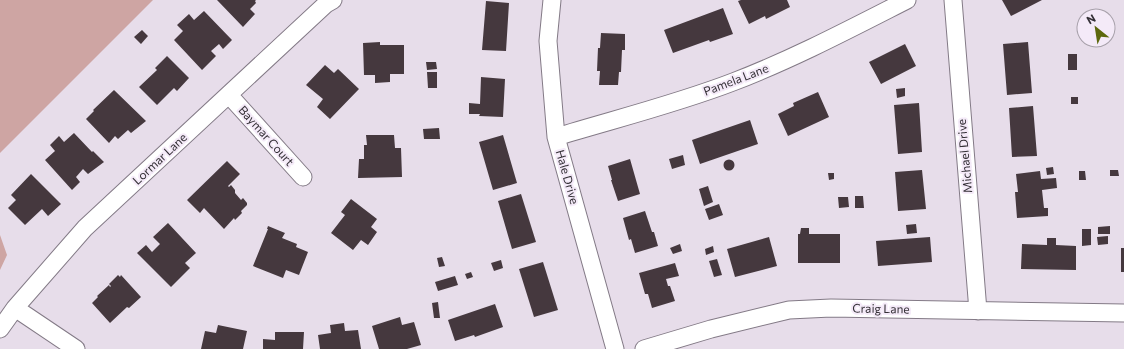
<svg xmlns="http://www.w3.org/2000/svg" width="1124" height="349" viewBox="0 0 1124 349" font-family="Commissioner,sans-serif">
  <rect width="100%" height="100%" fill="#e7ddea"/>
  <!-- green -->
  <path fill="#cea5a3" d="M0,0H153L0,153Z
    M0,235L7,255L0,270Z"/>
  <!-- building -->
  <path fill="#45383e" d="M217,0H256L255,1L256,3L250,9L255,14L243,27Z
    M741,0H787L790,7L766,19L765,16L749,24L738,1Z
    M1002,0H1042L1011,16Z
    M486,1L509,3L506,51L482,50Z
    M723,8L733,34L710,42L709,40L673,53L664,30Z
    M204,11L232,40L223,49L219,44L211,51L216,56L202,70L174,40L183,31L177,25L189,14L194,20Z
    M142,30L148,36L141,44L134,37Z
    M601,33L625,34V50H622L621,72H619L618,85H599L600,71H597L598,48H600Z
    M380,42V45H404V74H390V82L375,83V75H364L363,43Z
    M1028,42L1032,93L1007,95L1003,44Z
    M905,44L916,66L881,84L869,62Z
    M1068,54H1077V70H1068Z
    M167,56L189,78L177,91L174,88L157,105L139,87L157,70L155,68Z
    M426,62H436L437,69L427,70Z
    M325,65L334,73L338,69L359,89L330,119L317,107L323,99L306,85Z
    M427,72H437V88H428Z
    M481,77L505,79L503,117L479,116L480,114H469V103L480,104Z
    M905,88V96L897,98L896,89Z
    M114,90L146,121L131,133L128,130L118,139L115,136L109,143L86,119L94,111L93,110Z
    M818,92L829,117L788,136L778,114L794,106L793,103Z
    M1071,97H1078V104H1071Z
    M919,103L922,152L898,154L894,105Z
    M1033,106L1037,156L1012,157L1009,108Z
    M750,120L758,144L700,164L692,140Z
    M439,128L440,139H424L423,129Z
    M74,133L92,152L93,151L104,162L88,174L83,169L76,177L80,182L72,190L45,160L55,151L50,145L59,136L64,142Z
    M366,135H394L395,148H401L402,177L358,178L359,159H364V145H367Z
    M503,135L517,183L493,190L479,142Z
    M683,155L685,165L672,169L669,159Z
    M630,159L640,194L618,201L611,180H612L608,166Z
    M723.5 165a5.5 5.5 0 1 1 11 0a5.5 5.5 0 1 1-11 0Z
    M227,161L240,174L228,186L229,187L231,185L235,190V193L241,200L243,198L247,203V205L241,211L242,213L235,220L234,218L224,229L204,208L200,213L187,200Z
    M1053,167L1054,174L1047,175L1046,168Z
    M922,170L926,209L898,211L895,172Z
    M1110,170H1118L1119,176H1110Z
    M1040,171L1041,179L1056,178L1057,188L1042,190L1044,208H1048V216L1017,218L1015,192H1018L1016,174Z
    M1079,171H1085L1086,180H1079Z
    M828,173H834V179L829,180Z
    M31,174L61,204L48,216L42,209L25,225L8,208L16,200L11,195Z
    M708,186L713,202L704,206L699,189Z
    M521,194L536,242L512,249L498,201Z
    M855,196H863L864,208H855Z
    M838,197H848L849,207L839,208Z
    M351,199L377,219L371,227L377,232L368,245L361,240L353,250L331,233L345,215L341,212Z
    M719,204L723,215L709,220L705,209Z
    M645,211L652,232H654L658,246L635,253L631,239L629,240L623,218Z
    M168,223L196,253L185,263L190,268L171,287L137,253L146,245L152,252L160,244L153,237Z
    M916,224L917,233L907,234L906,225Z
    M268,226L285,233L282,238L297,244L296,247L308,252L299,275L286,270L283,278L253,266L268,229H267Z
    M1110,226V234H1098V227Z
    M801,228H809V234H840V263H798V234H800Z
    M1082,229H1091V245L1082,246Z
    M1108,236V244L1098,245L1097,237Z
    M769,237L777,266L735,277L727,249Z
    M930,237L932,262L878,266L876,241Z
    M1047,238H1056V245L1076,246V270L1021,269L1022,244L1047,245Z
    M680,244L682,251L673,254L670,248Z
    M713,246L714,252L706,255L705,249Z
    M1121,248H1124V272H1121Z
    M442,257L445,266L439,267L437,258Z
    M717,259L722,275L714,277L709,261Z
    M501,260L503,268L494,271L491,263Z
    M543,262L558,310L534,317L519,269Z
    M675,263L679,276L666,279L668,286H670L675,301L652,308L648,294H645L639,273Z
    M471,272L473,277L467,279L465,274Z
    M118,275L120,277L121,275L141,297L129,308L127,307L110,323L92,303L98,297L97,296L109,285L110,287L111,286L109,284Z
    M455,276L458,285L438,291L435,282Z
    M438,302L440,318H434L432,303Z
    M495,304L503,327L475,337L474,335L455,341L448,320Z
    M400,317L402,325L414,322L421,345L407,349H379L372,326Z
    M344,323L345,331L358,330L361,349H320L318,335L331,333L330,325Z
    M218,325L247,331L243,349H201L205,331L216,333Z
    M275,332H304L303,349H263V339L275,340Z"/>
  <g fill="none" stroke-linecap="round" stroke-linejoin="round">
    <defs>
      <path id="minor" d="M552,0L548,41L556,137L615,349
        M953,0L978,311
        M229,95L303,177
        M556,137C615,119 676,104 733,82C793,59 850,29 907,0
        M15,308L76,349
        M0,329L15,308L85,228L326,4L333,0
        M644,349L711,329L789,310L831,308L1124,313"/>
    </defs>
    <!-- minor casing -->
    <use href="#minor" stroke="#837a86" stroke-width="19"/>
    <!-- minor -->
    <use href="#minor" stroke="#fff" stroke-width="17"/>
  </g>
  <g text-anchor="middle" stroke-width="4" stroke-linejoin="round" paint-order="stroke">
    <!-- street labels -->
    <g font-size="12" fill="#343036" stroke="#f4eaf8">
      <text transform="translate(736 80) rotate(-21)" y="4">Pamela Lane</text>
      <text transform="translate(266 136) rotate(48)" y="4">Baymar Court</text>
      <text transform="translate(965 156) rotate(-95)" y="4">Michael Drive</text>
      <text transform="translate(160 159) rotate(-43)" y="4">Lormar Lane</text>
      <text transform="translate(567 177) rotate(74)" y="4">Hale Drive</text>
      <text transform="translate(881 309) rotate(1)" y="4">Craig Lane</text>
    </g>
  </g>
  <!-- north arrow -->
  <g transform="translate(1096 28) rotate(330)"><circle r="19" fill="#f4eaf8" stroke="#a7a0aa"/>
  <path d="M0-3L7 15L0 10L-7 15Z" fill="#5d680d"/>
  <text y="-6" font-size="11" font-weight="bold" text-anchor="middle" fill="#343036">N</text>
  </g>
</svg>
